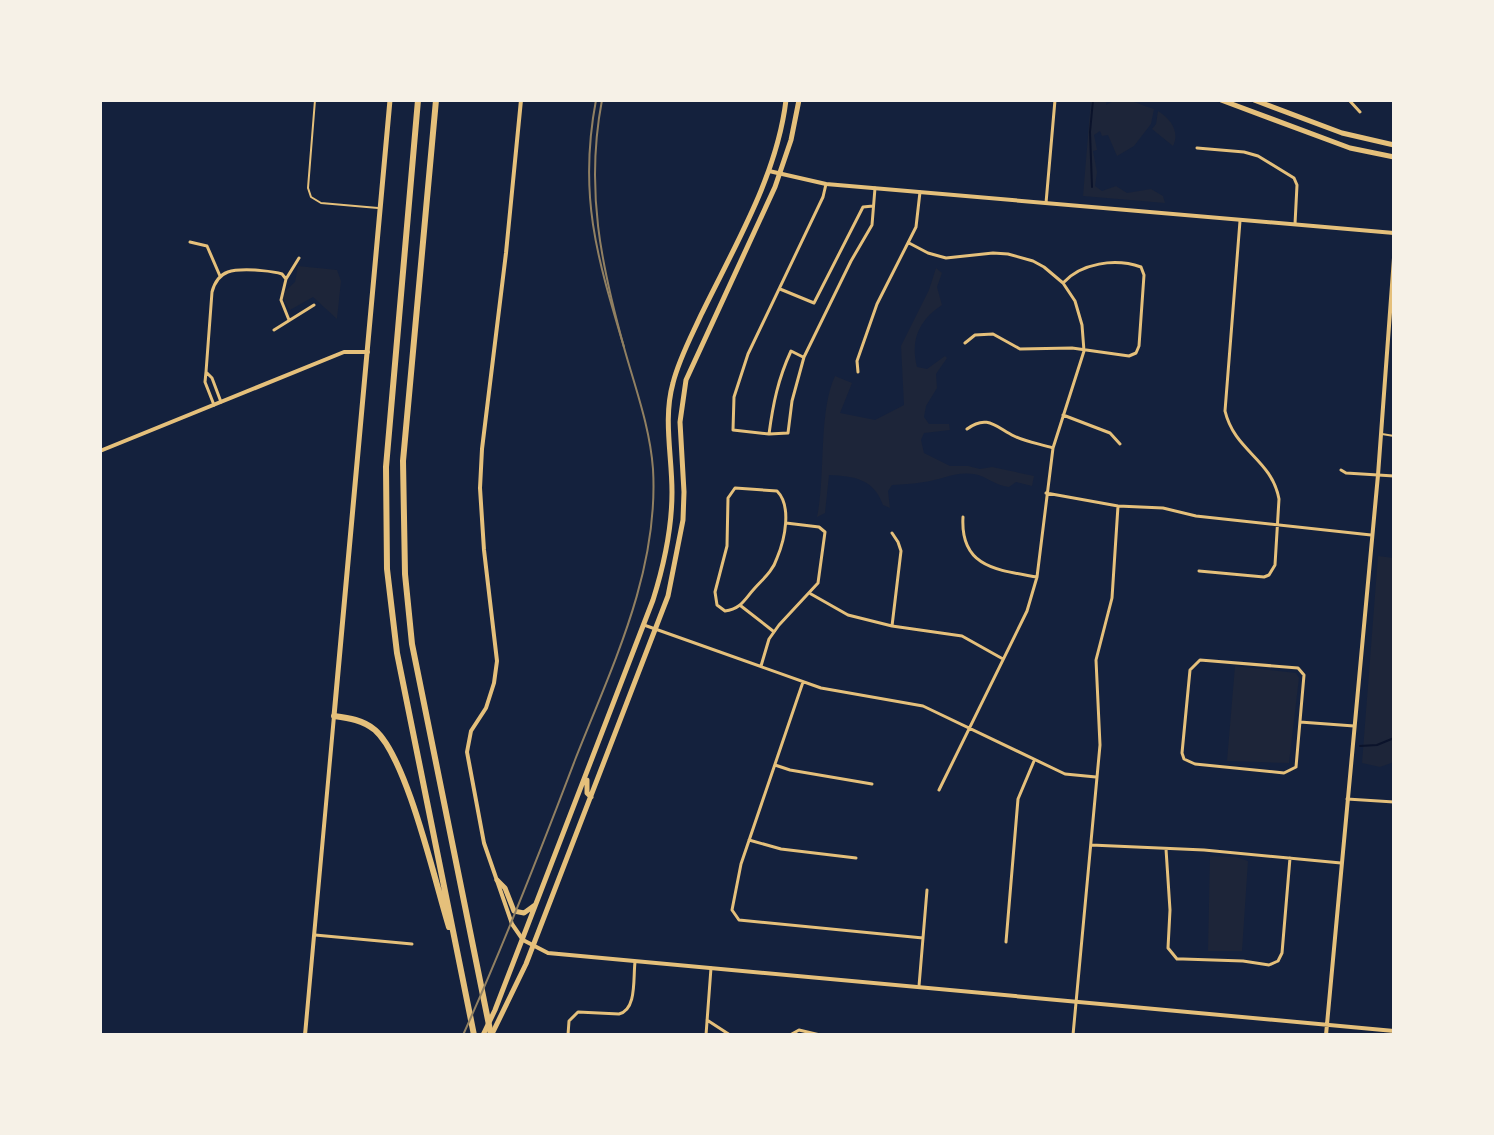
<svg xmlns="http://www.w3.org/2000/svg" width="1494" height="1135" viewBox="0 0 1494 1135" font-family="Rubik,sans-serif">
  <rect width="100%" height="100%" fill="#14213d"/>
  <!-- green -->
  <path fill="#1d2539" d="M1091,100H1107L1106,105C1123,94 1137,104 1154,109L1151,124L1134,146L1117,156L1108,135L1102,136L1100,131L1094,135L1097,150L1093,151L1097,172L1095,186L1102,191L1116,186L1127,193L1151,189L1163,196L1165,203L1083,196Z
    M1158,111C1171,119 1180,132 1173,146L1152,129L1156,124Z
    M298,266L337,270L341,281L337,319L313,297L290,310L283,299V293L295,282Z
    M936,268L942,273L937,287L942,305C919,320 910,340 917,367L927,369L945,356L947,358L936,374L937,388L926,406L924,417L929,424H949L950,430L924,433L921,440L924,453L950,466H968L980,469L992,467L1034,476L1032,486L1016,482L1009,487C994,485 986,476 974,474C956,471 940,480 924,482C913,484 903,484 892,485L888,491L890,508L883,505C874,479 854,476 829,475L825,513L817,517C826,474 818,413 835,376L852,383L840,413L875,420L904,405L901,346L929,290Z
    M1378,556L1394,558V762L1380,767L1362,763Z
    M1235,666L1296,673L1299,678L1289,763L1227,761Z
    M1210,856L1236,857L1248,861L1242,951H1208Z"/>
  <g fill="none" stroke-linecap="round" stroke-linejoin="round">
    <!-- stream -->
    <path stroke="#0b132b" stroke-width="2" d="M1092,187L1090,132L1093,100
      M1360,746L1377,745L1394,738"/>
    <!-- service -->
    <path stroke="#e5c07b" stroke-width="2" d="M315,100L308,188L311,197L321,203L378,208
      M1382,434L1394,436"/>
    <!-- minor -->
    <path stroke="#e5c07b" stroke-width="3" d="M1349,100L1360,112
      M1197,148L1244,152L1258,156L1294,178L1297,185L1295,224
      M826,184L823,197L748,354L734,397L733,430L769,434L788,433L792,401L804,357L851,261L872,225L875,188
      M1046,203L1055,100
      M190,242L207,246L220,276
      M909,243L928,253L946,258L993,253L1008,254L1033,261L1044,267L1063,283L1075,301L1082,325L1084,351L1053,448L1037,577L1027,611L939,790
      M286,279L299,258
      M780,289L814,303L863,207L873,206
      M274,330L314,305
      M965,343L975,335L993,334L1020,349L1072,348L1129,356L1136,353L1139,346L1144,275L1141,267C1115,258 1081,263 1063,283
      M206,372L212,292C218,269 234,269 255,270C264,271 273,271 282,274L286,279L281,300L289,320
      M858,372L857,361L877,304L916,227L920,192
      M214,405L205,382L206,372L212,378L221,402
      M1063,415L1110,433L1120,444
      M967,429C987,414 996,427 1014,436C1026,442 1041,444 1053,448
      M769,434C773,404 778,379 791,351L803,357
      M1341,470L1346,473L1394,476
      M735,488L777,491C792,506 785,539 777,558C773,571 763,579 754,589C744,600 741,609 725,611L717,605L715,592L727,546L728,498Z
      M1046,493L1118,506L1163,508L1196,516L1371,535
      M963,517C960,568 998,570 1037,577
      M1199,571L1264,577L1269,575L1275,565L1279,499C1271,458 1235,452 1225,411L1240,221
      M811,594L848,615L892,626L962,636L1003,659
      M741,606L773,631
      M644,625L821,688L923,706L1065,774L1096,777
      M892,626L901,551L898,542L892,533
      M1200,660L1298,668L1304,675L1296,767L1284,773L1195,764L1184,759L1182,753L1190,670Z
      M761,666L769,639L779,625L818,583L825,532L819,527L786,523
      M803,682L741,864L732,910L739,920L923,938
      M1300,722L1354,726
      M775,765L790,770L872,784
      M1347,799L1394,802
      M749,840L781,849L856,858
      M1091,845L1204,850L1341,863
      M1166,849L1170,910L1168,948L1177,959H1183L1243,961L1269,965L1278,961L1282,953L1290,858
      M315,935L412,944
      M1006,942L1018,799L1034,761
      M919,986L927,890
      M707,1020L730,1035
      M568,1035L569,1021L578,1012L619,1014C637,1010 633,978 635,962
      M706,1035L711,968
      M790,1035L799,1030L820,1035
      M1073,1035L1100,745L1096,660L1112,598L1118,506"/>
    <!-- tertiary -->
    <path stroke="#e5c07b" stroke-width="4" d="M521,100L506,253L482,449L480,488L484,550L497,661L494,683L486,708L471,731L467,752L484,843L512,924L523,940L548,953L1394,1031
      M769,171L826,184L1394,233
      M100,451L344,352H368
      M305,1035L334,716
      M1326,1035L1378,475L1394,258"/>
    <!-- secondary -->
    <path stroke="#e5c07b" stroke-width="5" d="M1221,100L1350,148L1394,157
      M1254,100L1342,133L1394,145
      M334,716L390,100"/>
    <!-- primary -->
    <path stroke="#e5c07b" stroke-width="5" d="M587,780V793L591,797
      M497,880L505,888L514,911L524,913L535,905
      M492,1034L526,964L668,596L683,520L684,492L680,422L686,380L775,187L791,140L799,100
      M483,1035L495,1010L653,600C664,565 672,530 672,492C672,455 663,419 673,383C679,359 691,337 701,315C734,247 777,176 786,100"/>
    <!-- motorway -->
    <path stroke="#e5c07b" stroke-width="6" d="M418,100L386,467L387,569L397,653L474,1035
      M436,100L403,461L405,574L412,644L491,1035
      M334,716C349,718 363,720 375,730C407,758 435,882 449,927"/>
    <!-- tram -->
    <path stroke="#918062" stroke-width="2" d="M596,100C578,195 597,257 624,347"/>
    <!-- rail -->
    <path stroke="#918062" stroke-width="2" d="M463,1035C504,945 540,852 575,760C612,666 659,572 653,469C650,428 636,390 625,351C601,265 585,189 602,100"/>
  </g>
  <!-- border -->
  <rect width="1494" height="1135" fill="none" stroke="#f6f1e7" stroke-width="204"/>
</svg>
